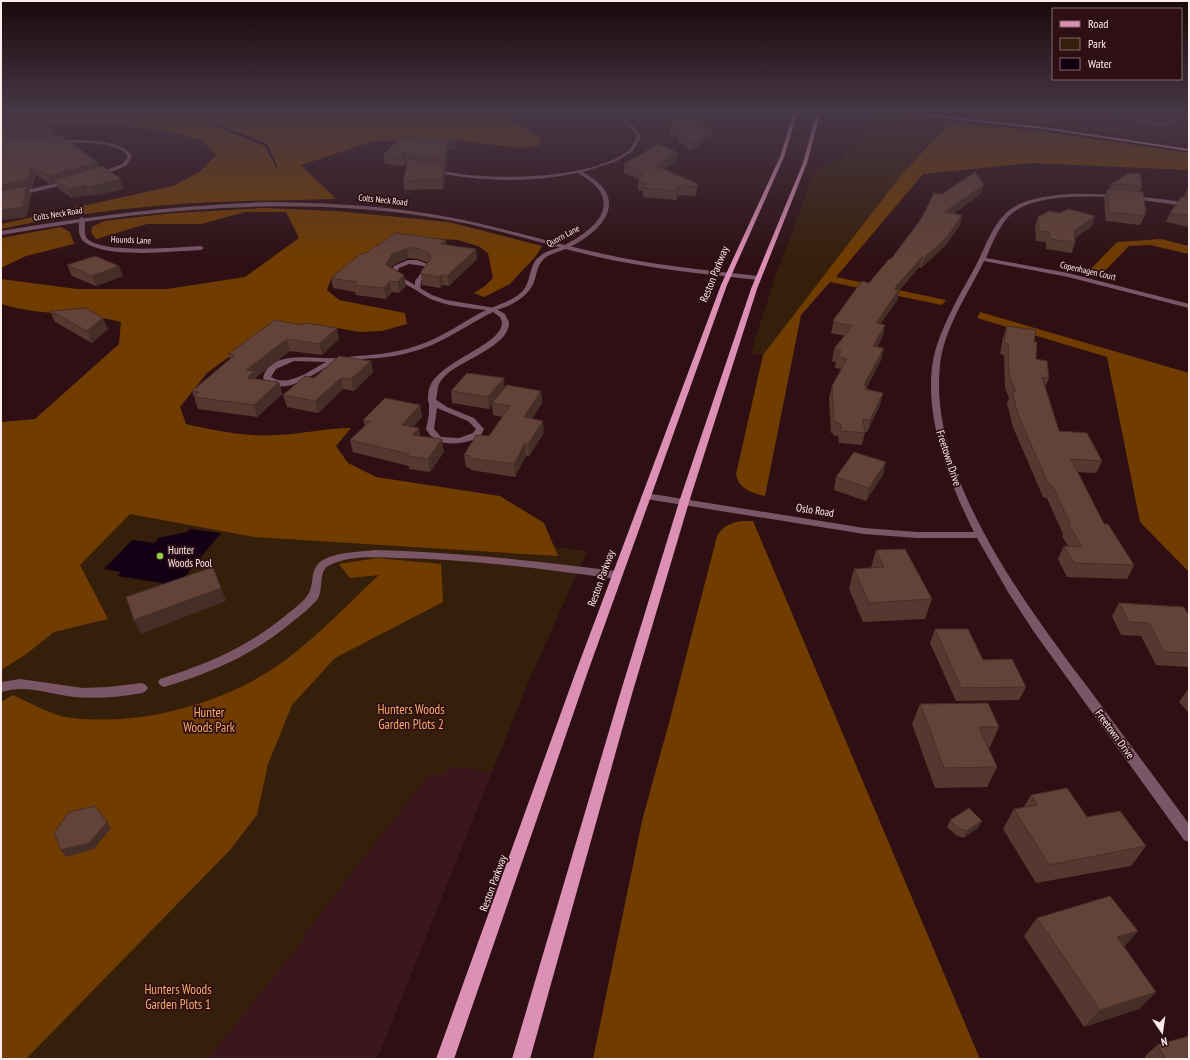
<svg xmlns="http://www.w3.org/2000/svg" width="1190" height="1060" viewBox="0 0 1190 1060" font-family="'PT Sans Narrow',sans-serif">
  <rect width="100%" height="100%" fill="#2e1014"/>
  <!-- built -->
  <path fill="#3b161c" d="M1002,111H1189V145L1087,130Z
    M438,764L492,772L377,1059H207Z"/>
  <!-- green -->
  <path fill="#361f0a" d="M881,115L948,121L915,157L822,282L794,315L775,357L751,353L775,277L815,172L841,158Z
    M1,484L587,551L528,683L492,772L451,766L445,774L428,776L303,936L305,938L208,1059H1Z"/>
  <!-- forest -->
  <path fill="#713c00" d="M1,111H504L507,117L542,139L540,145L520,148L457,140L374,141L301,165L336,199C276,201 217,200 157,206C105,210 52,218 1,229V224L173,186L201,171L216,155L202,140L164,131L114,124H48L1,128Z
    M956,111H1001L1093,131L1046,123L954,112Z
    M950,122L1031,130L1189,153V170L1031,163L923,174L836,277L946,300L942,305L830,282L801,315L765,496C753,493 738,489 736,474L763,355L902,174Z
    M264,208L336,211L449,222L542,246L536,256L510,284L484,297L474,293L485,286L493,278L488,253L478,246L458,240L429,238L331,279L327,290L339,300L405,313L407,324L382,331L359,332L332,327L303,325L261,333L207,373L180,407L186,424C216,431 247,437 278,435C302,434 326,428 351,428L336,446L348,463L376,477L500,496L544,523L558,556L254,537L130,514L80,565L108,619L54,632L25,655L1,670V422L35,419L119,344L121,322C82,312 39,316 1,304V279L77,289H167L245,277L299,238L286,212H245L201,224H147L96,239L91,232L92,227L104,221L173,213Z
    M61,227L70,232L74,244L26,256L1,268V238Z
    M1161,239L1189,246V254L1150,245L1129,246L1099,277L1086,274L1117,242Z
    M980,312L1189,373V572L1140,522L1107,357L977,318Z
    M742,521H753L980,1059H593L642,821L670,719L717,536C723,526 730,523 742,521Z
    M377,558L441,564L443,602L335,658L292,705L268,764L257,815L230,850L26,1059H1V702L13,695C26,701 52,715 66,717C139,728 228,703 287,659C320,634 349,603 379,575L350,578L339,564Z"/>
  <!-- water -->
  <path fill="#130015" d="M189,529L221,533L173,591L164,589L162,583L117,576L121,572L104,569L132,540L155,543L158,538L187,532Z"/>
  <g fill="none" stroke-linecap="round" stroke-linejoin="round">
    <!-- stream -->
    <path fill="#130015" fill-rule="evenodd" d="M206,111H208L206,120L267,144L278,168L276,167L265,146L204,121Z"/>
    <!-- service -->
    <path fill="#7b5667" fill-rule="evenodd" d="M1085,111H1096L1160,123L1166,122L1189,112V115L1169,124L1160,125Z
      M418,287L432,295L446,300L495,308L505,314L509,322C510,347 459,360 444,377C435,386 439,393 435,403H429L428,401C428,396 428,390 430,386C443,359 503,345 502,322L500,317L493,312C466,325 441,345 411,352C395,357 379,358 362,359C355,360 348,360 341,361C319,366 285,403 263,378C271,348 315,360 337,358C363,355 393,355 419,345C443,337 464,321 486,310C462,307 436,306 416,290L415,289ZM294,361L326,362C311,370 288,388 271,377L276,369Z
      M376,550C456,552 536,561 616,571L621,575L616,579C543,569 470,559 397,558C375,557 347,555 328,566C318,572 324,591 317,600C310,608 301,615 292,622C255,654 211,673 164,687L160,685L158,682L160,679C206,664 246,648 285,616C292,610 301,604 307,596C315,587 309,571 320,562C333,552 359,552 376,550Z
      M20,679L83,688L108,687L142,683L146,685L148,688L146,691L142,693C120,697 97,699 74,697C48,694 27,684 1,692V682Z"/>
    <!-- minor -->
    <path fill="#7b5667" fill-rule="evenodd" d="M602,111C618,111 635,123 641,137L633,151L617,161L583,172C591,177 601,183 606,192C619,217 587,239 568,248C560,252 549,253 543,260C538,265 537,272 535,279C531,293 520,300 508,306C502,308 496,311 491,310V308C503,303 520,298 526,286C531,276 530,263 540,256C547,250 557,249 565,245C583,235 613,217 601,193C596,184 586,178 578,173C529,183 479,182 430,171C422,169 411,168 404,164L406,163C432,169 458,175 484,176C521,179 600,175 629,150C632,147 634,141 637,137C630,121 615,119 602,111Z
      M57,140C73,140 126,138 132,157L126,166L98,177L96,174L122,164L128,157C119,139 72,144 55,142Z
      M69,180L71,183L1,200V196Z
      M1069,194C1109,193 1149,197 1189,203V207C1146,200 1044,184 1010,215C999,226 992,244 986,258L1068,273L1189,304V308L1068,277L984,261C968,294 944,328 940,365C928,478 1028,608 1092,693C1124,737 1157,780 1189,824V842L1184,840L1034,632L1008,592L977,538H917L864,534L646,499L641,496L646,493L864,528L917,532H974C948,481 919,405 936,348C945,320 960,294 974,269C984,251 991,227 1006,213C1022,198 1048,196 1069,194Z
      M82,217L85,219C85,225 84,232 86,237C97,255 181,247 201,246L204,248L201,250C173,251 103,260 82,240L79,233V219Z
      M408,260H417L430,265L431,268L421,281L420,290H416L389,275L394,266ZM409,264L424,266L425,268L415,281V285L396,274L399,268Z
      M429,399H435L447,407L474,418L484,429L480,437C462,445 436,449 426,429L429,414ZM437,408L468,421L476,429L473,433L459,438L441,437L434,429Z"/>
    <!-- tertiary -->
    <path fill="#7b5667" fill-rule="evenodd" d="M269,202C323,203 378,205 431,214C488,223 543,241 599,253C652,265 705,270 758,276L761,278L758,280C704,274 651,269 598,257C542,244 487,225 430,217C286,195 143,210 1,235V231C90,216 178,205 269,202Z"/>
    <!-- primary -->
    <path fill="#dd90b5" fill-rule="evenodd" d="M794,111H798L784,157L727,285L587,674L454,1059H436L575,674L721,285L780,157Z
      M817,111H821L807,163L757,289L689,502L632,694L530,1059H512L620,694L679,502L751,289L803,163Z
      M879,111H896L1043,127L1189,149V151L1043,129Z"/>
  </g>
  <!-- wall -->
  <path fill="#553930" d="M1,122L54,130L56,136L99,167L124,189L92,196L89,195L72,198L59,189L56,183L51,185L36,175L32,188L28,189L31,195L26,217L1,220Z
    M703,122L712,129V137H703L702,144L691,151L677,140L678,137H670L671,130Z
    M456,148L448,151L445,170H444L445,175L443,189L404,190L403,181L408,162H406L404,163V166L385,164L383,155Z
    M677,161L664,169L698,184L696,196L679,195L676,200L643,197V191H638V182L640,180L624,173V164Z
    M1111,184L1142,186L1139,192L1146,213L1140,225L1106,221L1104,199L1107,189L1109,190Z
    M1189,187V227L1166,222L1170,213L1183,198L1186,191Z
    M942,194H981L953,214L962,215L960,225L945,246L921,268L919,267L899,291L897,301L880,324L885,325L883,336L877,347L881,360L867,387L866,389L883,393L880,405L867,432H865L862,445L839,443L838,436L833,435V433H831L829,398L832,386L841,369L835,368L836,362L832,361L834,349L845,336L831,333L834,319L869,283L891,259Z
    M1038,217L1092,226L1075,238V242L1072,253L1046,249V242L1036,241L1035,226Z
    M446,240V245L477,259L449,286L443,285L440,288L422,285L421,274L428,263L418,259L408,258L393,265L391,268L404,275L406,286L399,293L392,292L386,299L356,295L355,292L333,288L331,278L364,254Z
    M67,265L123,276L96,286L72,276Z
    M50,311L108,329L92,343L55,322Z
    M302,325L337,328L339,339L322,355L290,351L256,377V379L279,382L282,394L257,417L198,409L192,391L230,359L228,354Z
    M1007,326L1034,342L1036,359L1049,378L1045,387L1059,431L1102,461L1096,473L1078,472L1104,524L1134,565L1127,579L1067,577L1058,559L1064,546H1068L1062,536L1063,534L1047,498L1043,497L1013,427L1007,403L1009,398L1005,388L1004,355L1000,354L1003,337Z
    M371,361L373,372L354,391L343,389L318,413L287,407L283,395L314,378Z
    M505,388L541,391L542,403L532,419L544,433L529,456H526L515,477L471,470L470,468L466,467L464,455L489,436L503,417L493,415L492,405L489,409L452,403L451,391Z
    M420,405L422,417L413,427L420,436L444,452L430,472L409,469V466L353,452L350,440L365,426L363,420Z
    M883,475L866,501L834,490L836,477Z
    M876,550L932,599L925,619L863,622L849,589L854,569L871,568Z
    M1119,603L1189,616V667L1156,665L1141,636L1121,635L1112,616Z
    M935,629L1026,687L1019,700L956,701L930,643Z
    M1189,688V713L1179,702L1188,689Z
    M920,704L999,727L990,747H988L997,767L987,787L935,788L912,724Z
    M1031,795L1087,817L1146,846L1131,866L1036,883L1003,829L1014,809L1023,808Z
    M950,820L978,828L963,838L956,835L947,827Z
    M1037,918L1138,931L1124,947L1156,992L1139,1009L1084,1027L1024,936Z
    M1157,1045L1189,1059H1146L1145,1056Z"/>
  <!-- shaded-wall -->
  <path fill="#452e27" d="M703,136L702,144L691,151L692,143Z
    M455,140L456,148L448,151L445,170L444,161L447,143Z
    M677,152V161L655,175L656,166Z
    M405,153L406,162L404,163L403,157L401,155Z
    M97,162L101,171L55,180L56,183L51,185L48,176Z
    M32,166L36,175L32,188L28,189L31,195L26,217L1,220V185Z
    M444,167L445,175L443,189L442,179Z
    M121,179L124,189L92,196L89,187Z
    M86,185L89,195L72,198L68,189Z
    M679,185V195L676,200V191Z
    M984,185L981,194L941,221L944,212Z
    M962,215L960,225L945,246L921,268L924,258Z
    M1095,216L1092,226L1070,241L1074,231Z
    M446,240L447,250L440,244Z
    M407,248L408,258L393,265L388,275L386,265L392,254Z
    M476,249L477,259L449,286L448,275Z
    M922,257L919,267L899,291L897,301L873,334L876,323L894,289Z
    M119,266L123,276L96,286L92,276Z
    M404,275L406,286L399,293L398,282Z
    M442,275L443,285L440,288L439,277Z
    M390,281L392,292L386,299L384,288Z
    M103,318L108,329L92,343L87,331Z
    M885,325L883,336L870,357L873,346Z
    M337,328L339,339L322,355L319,344Z
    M287,339L290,351L256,377L257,383L247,378L246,370Z
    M884,348L881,360L867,387L864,398V385Z
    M371,361L373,372L354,391L351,379Z
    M341,378L343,389L318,413L315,401Z
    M504,378L505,389L492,403V405L489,409L488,397Z
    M279,382L282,394L257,417L254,405Z
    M541,391L542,403L525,429L524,417Z
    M883,393L880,405L867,432L870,420Z
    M420,405L422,417L404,437L402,425Z
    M543,421L544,433L529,456L528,444Z
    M419,428L421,441L412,435Z
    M442,439L444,452L430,472L428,459Z
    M525,443L526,456L515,477L514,464Z
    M886,462L883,475L866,501L869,488Z
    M221,588L226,601L141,634L134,620Z
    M982,821L978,828L963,838L967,831Z
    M107,822L111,828L94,849L66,857L61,850Z
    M1138,931L1122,949L1117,937Z
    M1156,992L1139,1009L1084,1027L1100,1010Z"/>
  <!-- building -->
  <path fill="#634238" stroke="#452e27" d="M673,111H688L699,119L703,117V122L712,129H703V136L692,143L678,132L682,129L671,130Z
    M40,120L54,130L1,133V122Z
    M62,136L97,162L48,176L32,166L29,179L1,185V138Z
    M400,138L455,140L447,143L444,161L405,153L401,155L403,157L383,155Z
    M658,144L677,152L656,166L698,184L697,187L679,185L676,191L644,188L647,183L638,182L644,173L624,164Z
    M408,159L444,167L442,179L403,181Z
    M103,166L121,179L89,187L86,185L68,189L55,180Z
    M975,172L984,185L944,212L962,215L948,236L924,258L922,257L894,289L899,290L876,323L885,325L873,346L884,348L864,385L867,386L865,389L883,393L870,420L863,419L865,433L841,431V424L836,423V421L834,420L832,386L847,359L838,356L841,351L834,349L852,326L833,322L834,319L862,281L869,283L889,259H891L921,219L934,193L942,194Z
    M1129,173L1140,174L1142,186L1111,184Z
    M27,186L22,207L1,210V191Z
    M1189,187V192L1186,191Z
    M1107,189L1143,192L1146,213L1144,212V216L1109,212Z
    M1181,197L1189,198V216L1170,213Z
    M1069,209L1095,216L1074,231L1075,242L1050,239L1049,232L1039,231L1038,217L1049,211L1059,213Z
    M396,233L446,240L440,244L476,249L448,275H442L439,277L421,274V271L431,259L429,253L416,248H407L392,254L386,265L404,275L398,282L390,281L384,288L354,285L357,282L331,278L360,254H364Z
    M95,256L119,266L92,276L67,265Z
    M86,308L103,318L87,331L50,311Z
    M275,320L302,325L305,323L337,328L319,344L287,339L246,370L254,371L247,378L279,382L254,405L194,397L199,392L192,391L235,355L228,354Z
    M1007,326L1036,330L1034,342H1037L1036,359L1047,361L1049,378L1042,377L1059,431L1087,433L1102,461L1071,459L1104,524H1108L1134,565L1074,563L1064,546L1082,547L1068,523H1070L1052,485H1049L1018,415L1012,391L1016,392L1009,376L1008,344L1004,343Z
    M339,356L371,361L351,379L341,378L315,401L283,395L305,376L314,378Z
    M467,373L504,378L488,397L451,391Z
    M507,385L541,391L524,417L543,421L528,444L525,443L514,464L469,458L471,456L464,455L476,435L489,436L510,406L492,403Z
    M385,398L420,405L402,425L419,428L412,435L442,439L428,459L407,456L409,454L350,440L370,421L363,420Z
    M854,452L886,462L869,488L836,477Z
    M905,549L932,599L869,603L854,569L884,567L876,550Z
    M213,567L221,588L134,620L126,597Z
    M1119,603L1184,607L1189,616V653L1164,652L1149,623L1129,622Z
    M935,629H968L983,660L1012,659L1026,687L961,688Z
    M988,703L999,727H979L997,767L944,768L920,704Z
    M1067,788L1087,817L1120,811L1146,846L1049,865L1014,809L1037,805L1031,795Z
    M95,806L107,822L89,843L61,850L54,833L69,812Z
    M969,808L982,821L967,831L959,829L950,820Z
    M1110,896L1138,931L1117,937L1156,992L1100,1010L1037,918Z
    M1189,1036V1059H1166L1157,1045Z"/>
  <!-- sky -->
  <linearGradient id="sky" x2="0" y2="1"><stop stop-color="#19090b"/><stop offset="0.43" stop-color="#463745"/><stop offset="1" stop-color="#463745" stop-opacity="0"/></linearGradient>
  <rect width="1190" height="260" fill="url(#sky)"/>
  <!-- markers -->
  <circle fill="#8fcd42" stroke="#2e1014" stroke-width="1.5" cx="160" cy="556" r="4"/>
  <g text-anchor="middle" stroke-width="3.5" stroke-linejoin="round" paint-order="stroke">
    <!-- far-street labels -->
    <g font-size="9" fill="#feeced" stroke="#2e1014">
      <text transform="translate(383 200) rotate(6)" y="3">Colts Neck Road</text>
      <text transform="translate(58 214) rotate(-9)" y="3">Colts Neck Road</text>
      <text transform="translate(563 236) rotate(-28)" y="3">Quorn Lane</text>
      <text transform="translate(131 240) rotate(2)" y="3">Hounds Lane</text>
      <text transform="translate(1088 271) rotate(13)" y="3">Copenhagen Court</text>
    </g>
    <!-- street labels -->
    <g font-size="11" fill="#feeced" stroke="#2e1014">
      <text transform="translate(714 274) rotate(-68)" y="4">Reston Parkway</text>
      <text transform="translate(949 458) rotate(72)" y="4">Freetown Drive</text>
      <text transform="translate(815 510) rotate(9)" y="4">Oslo Road</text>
      <text transform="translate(601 578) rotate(-70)" y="4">Reston Parkway</text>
      <text transform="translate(1115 734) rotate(54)" y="4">Freetown Drive</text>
      <text transform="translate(493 883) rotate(-70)" y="4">Reston Parkway</text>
    </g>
    <!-- poi labels -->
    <g font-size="11" fill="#feeced" stroke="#2e1014" text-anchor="start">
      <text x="168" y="554">Hunter<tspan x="168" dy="13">Woods Pool</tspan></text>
    </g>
    <!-- near-park labels -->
    <g font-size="13" fill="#f8ab69" stroke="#2e1014">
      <text x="411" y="714">Hunters Woods<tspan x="411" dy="15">Garden Plots 2</tspan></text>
      <text x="209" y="717">Hunter<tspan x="209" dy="15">Woods Park</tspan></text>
      <text x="178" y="994">Hunters Woods<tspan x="178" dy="15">Garden Plots 1</tspan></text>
    </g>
  </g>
  <!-- border -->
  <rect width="1190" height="1060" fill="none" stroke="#feeced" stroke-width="4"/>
  <!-- legend -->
  <rect x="1052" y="8" width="130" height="72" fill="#2e1014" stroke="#81686b"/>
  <rect x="1060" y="21" width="20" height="6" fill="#dd90b5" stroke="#81686b"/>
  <text x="1088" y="28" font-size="12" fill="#feeced">Road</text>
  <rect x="1060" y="38" width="20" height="12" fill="#361f0a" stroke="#81686b"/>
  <text x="1088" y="48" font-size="12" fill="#feeced">Park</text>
  <rect x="1060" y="58" width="20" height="12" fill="#130015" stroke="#81686b"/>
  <text x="1088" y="68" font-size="12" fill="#feeced">Water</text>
  <!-- north arrow -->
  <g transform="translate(1162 1032) rotate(167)" stroke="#2e1014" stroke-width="3" paint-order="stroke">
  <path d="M0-3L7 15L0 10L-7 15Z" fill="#feeced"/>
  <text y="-6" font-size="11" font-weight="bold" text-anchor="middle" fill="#feeced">N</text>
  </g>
</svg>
